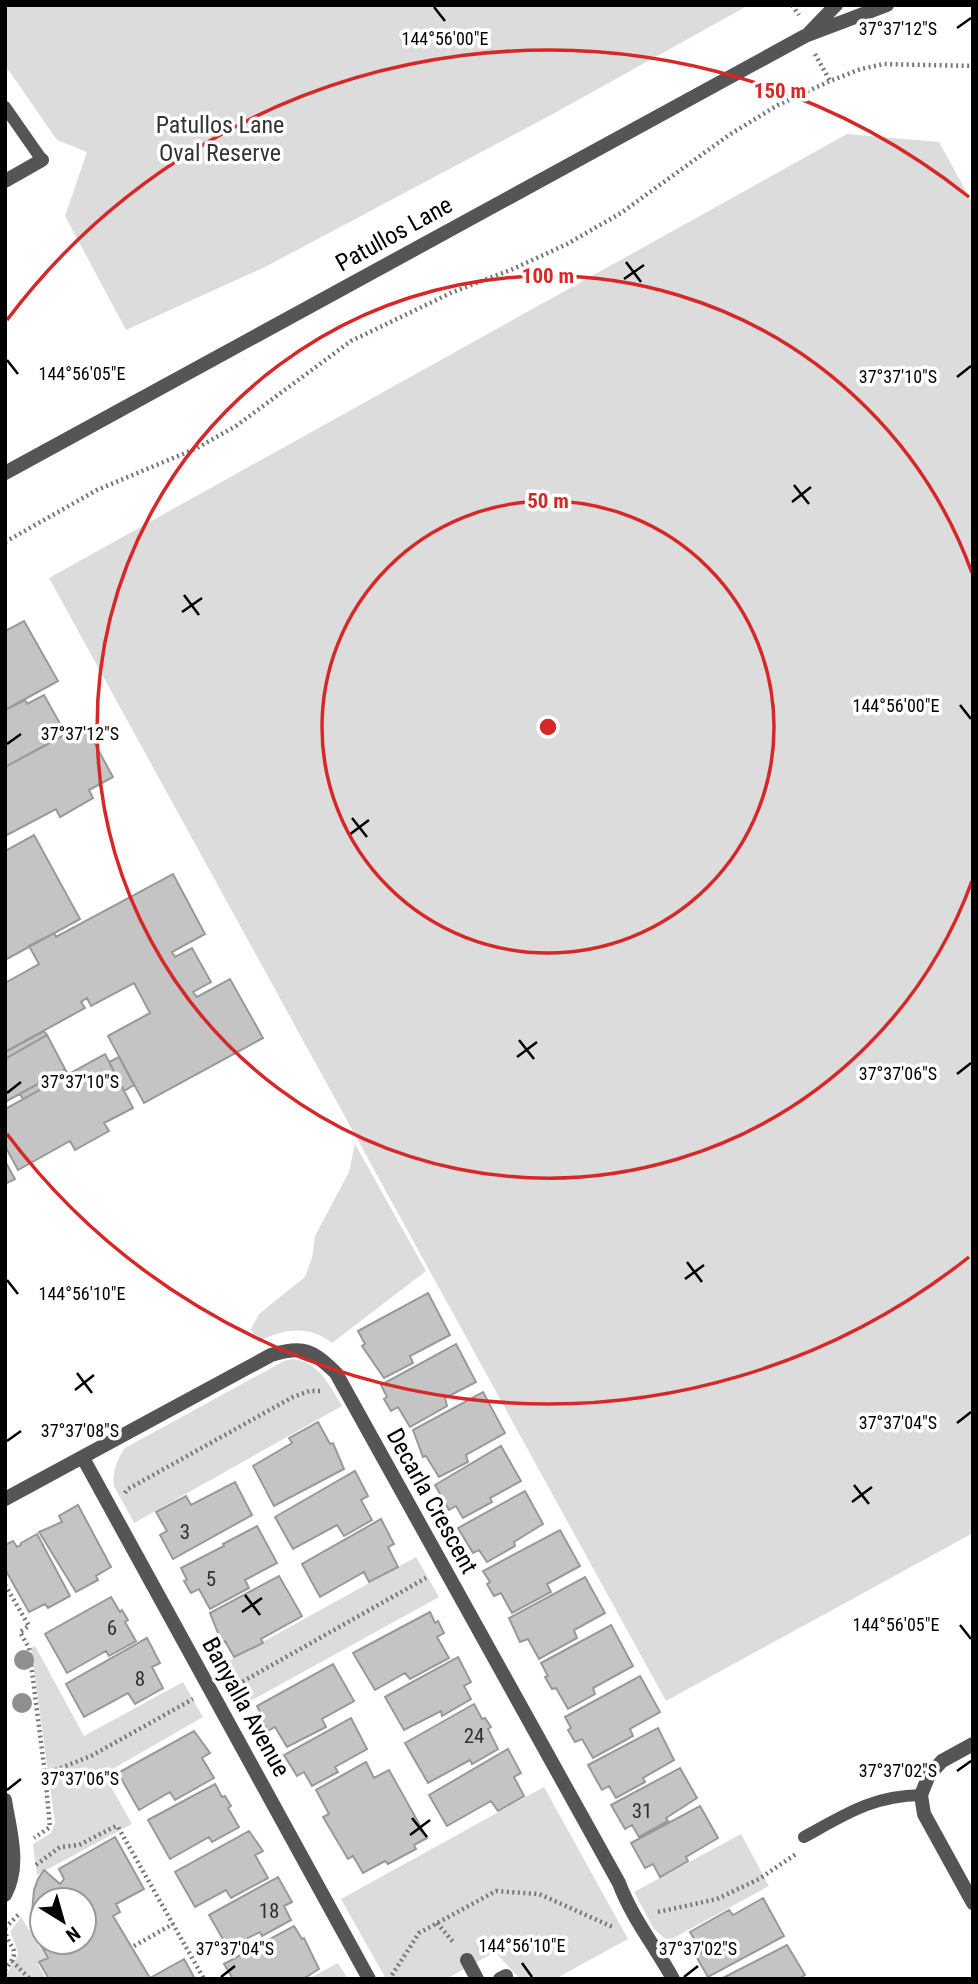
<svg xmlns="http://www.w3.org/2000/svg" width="978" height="1984" viewBox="0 0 978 1984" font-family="'Roboto Condensed',sans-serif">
  <rect width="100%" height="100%" fill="#fff"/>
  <!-- green -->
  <path fill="#dcdcdc" d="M5,5H749L551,115L265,267L126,330L65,216L87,152L57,140L5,65Z
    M847,134L939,142L973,204V1533L666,1701L49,578Z
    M355,1144L426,1271L332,1343C308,1324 283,1329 258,1342L251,1329L259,1314L305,1277L312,1258L315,1236L349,1172Z
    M292,1359C320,1362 329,1385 342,1406L134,1523L114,1486C112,1471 117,1460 125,1448L284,1361Z
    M416,1557L439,1597L236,1709L214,1669Z
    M35,1646L84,1736L183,1682L203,1717L104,1774L132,1824L37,1875L33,1844L51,1833L55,1823L31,1648Z
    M544,1787L628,1939L555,1979H520L495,1952L446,1979H386L341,1899Z
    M741,1834L769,1886L668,1941L654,1929L634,1892Z
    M21,1917L46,1957L38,1964L46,1979H5C16,1952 24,1963 10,1932Z
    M338,1963L348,1979H308Z"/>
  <!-- building -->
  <path fill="#c4c4c4" stroke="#999" stroke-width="2" d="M24,621L58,681L5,710V631Z
    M44,695L63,729L46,738L48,744L5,767V710L25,700L27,704Z
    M84,724L113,777L89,790L93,798L60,817L56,809L5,836V767Z
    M34,835L80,919L5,960V851Z
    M173,874L205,934L172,952L175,957L192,948L211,982L193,992L197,997L230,979L263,1038L144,1103L108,1036L150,1013L134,983L91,1006L87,998L81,1002L85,1008L5,1052V983L39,964L29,946L54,933L56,937Z
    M44,1031L47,1035L5,1059V1052Z
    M47,1035L65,1069L5,1102V1059Z
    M105,1054L133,1108L104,1123L109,1131L75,1150L70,1141L18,1170L5,1146V1109Z
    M119,1057L134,1085L124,1091L109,1062Z
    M65,1069L68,1074L23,1099L20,1094Z
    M5,1161L15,1179L5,1184Z
    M428,1293L450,1335L410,1356L413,1363L384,1378L362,1346L365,1344L358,1331Z
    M456,1344L476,1382L445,1398L447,1406L410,1427L398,1407L391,1411L384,1399L387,1397L381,1385Z
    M483,1392L505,1433L466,1455L468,1462L439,1477L426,1456L423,1457L413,1430Z
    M318,1422L330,1444L333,1443L344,1469L274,1506L253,1466L292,1443L289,1438Z
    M501,1446L521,1481L490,1498L492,1502L463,1518L456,1506L449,1510L435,1485Z
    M355,1471L368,1496L361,1500L372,1520L344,1536L337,1525L293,1549L275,1517Z
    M235,1482L252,1515L173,1559L160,1535L167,1531L156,1512L186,1496L191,1505Z
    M525,1491L543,1524L514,1542L515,1546L487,1562L479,1550L473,1553L458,1528Z
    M78,1505L111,1567L96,1576L98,1580L76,1592L39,1532L62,1522L59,1516Z
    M381,1519L394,1544L388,1547L398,1567L369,1582L364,1572L320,1597L302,1564Z
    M257,1526L277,1563L245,1580L249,1588L210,1609L199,1589L191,1593L184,1581L187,1580L181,1568L224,1546L223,1544Z
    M560,1530L580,1566L547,1584L551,1592L512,1613L501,1593L494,1596L487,1584L490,1582L483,1571Z
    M37,1534L70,1596L48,1608L45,1604L29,1612L5,1569V1545L13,1541L17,1547L21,1545V1543Z
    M279,1576L302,1616L261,1639L263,1643L234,1657L225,1641L222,1643L210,1613Z
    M585,1577L605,1613L574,1630L577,1638L539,1659L528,1639L520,1642L509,1618Z
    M111,1597L120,1612L122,1610L128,1620L125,1622L136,1641L109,1656L106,1651L67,1673L45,1634Z
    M430,1612L435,1623L438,1621L444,1633L437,1637L449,1658L410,1679L405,1673L375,1690L353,1653Z
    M611,1625L633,1666L593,1688L595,1694L568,1709L556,1688L552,1689L545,1677L548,1676L541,1663Z
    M147,1638L160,1663L152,1667L163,1688L135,1704L128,1693L84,1717L66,1684Z
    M458,1657L471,1682L464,1686L471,1699L442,1716L441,1711L404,1730L385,1697Z
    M333,1664L354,1701L322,1719L326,1727L287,1747L275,1727L268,1731L261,1719L263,1718L257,1706Z
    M640,1676L660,1712L630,1729L633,1736L593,1758L582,1739L575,1742L568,1730L571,1728L565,1717Z
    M474,1704L482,1719L485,1718L491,1727L488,1729L498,1749L472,1764L470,1760L428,1783L405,1743Z
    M351,1718L367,1749L335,1767L338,1772L312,1786L304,1772L297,1776L284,1755Z
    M658,1728L674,1760L643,1778L645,1782L616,1798L609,1786L602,1790L588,1765Z
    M194,1731L210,1753L202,1758L214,1778L175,1800L170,1792L139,1810L118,1773Z
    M508,1749L521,1773L514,1777L524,1796L498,1811L491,1801L447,1826L429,1795Z
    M366,1762L374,1778L389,1770L427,1838L414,1845L416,1849L388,1864L385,1861L363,1873L353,1856L348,1859L323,1817L329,1814L316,1790Z
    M680,1768L697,1798L666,1818L668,1821L639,1837L632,1825L625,1829L611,1805Z
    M215,1784L222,1797L225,1796L231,1806L228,1808L239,1827L212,1842L209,1837L170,1859L148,1820Z
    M700,1806L718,1838L686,1857L688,1861L660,1877L653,1864L645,1868L631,1843Z
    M249,1831L263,1851L255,1855L268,1878L231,1898L226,1890L195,1907L175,1872Z
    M115,1837L144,1889L116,1904L120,1912L113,1916L150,1978L184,1959L195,1979H49L39,1962L48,1958L31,1928L42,1922V1942H84V1900H42V1911L32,1912L34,1890L38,1879L44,1870L60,1884L64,1879L59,1869Z
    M278,1877L292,1902L284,1906L291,1920L262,1936L260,1932L228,1948L209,1915Z
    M763,1898L784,1936L708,1977L696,1956L702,1952L690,1932L729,1910L733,1915Z
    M294,1926L302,1939L304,1938L319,1969L303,1979H233L224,1964Z
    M787,1945L805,1975L798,1979H721Z"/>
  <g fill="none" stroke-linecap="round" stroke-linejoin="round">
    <!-- path -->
    <path stroke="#777" stroke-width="4.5" stroke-dasharray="2 3.5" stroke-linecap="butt" d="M792,5L799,15
      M815,54L830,81
      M5,542L97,490L197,448L236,426L351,341L453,292L513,269L567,244L621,213L729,135L778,105L830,81L861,69L884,64L973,66
      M125,1493L128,1489L293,1397L309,1391H320
      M5,1585L29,1626L20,1632L29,1648L45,1774L50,1827L34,1838
      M233,1687L426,1578
      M45,1774L91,1756L193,1699
      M36,1865L60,1847L79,1845L116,1826L118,1827L204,1979
      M658,1912L717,1899L759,1879L796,1854
      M437,1923L454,1943
      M5,1928L19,1914
      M5,1929C8,1952 24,1946 5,1970
      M134,1946L173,1924
      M12,1961L30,1979
      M392,1975L419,1933L496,1891L539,1894L615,1928"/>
    <!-- lane -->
    <path stroke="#555" stroke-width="12" d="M5,107L42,160
      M804,1837C846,1814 872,1796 921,1795"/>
    <!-- street -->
    <path stroke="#555" stroke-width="14" d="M809,33L836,5
      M5,181L42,160
      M5,473L805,36L887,5
      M83,1458L369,1979
      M5,1499L271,1355C304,1345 312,1350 336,1373L619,1883C632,1918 655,1946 673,1979
      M973,1744L942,1761L929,1775L921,1795L924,1814L973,1903
      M5,1800C10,1832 21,1865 5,1895
      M467,1960L477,1979
      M500,1979L506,1976"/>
  </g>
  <!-- trees -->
  <g fill="#8f8f8f">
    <circle cx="24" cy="1660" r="10"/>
    <circle cx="22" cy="1703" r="10"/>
  </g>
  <!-- ticks -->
  <path fill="none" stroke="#000" stroke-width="2.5" d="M434,7L445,21M957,28L971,18M626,262L641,282M624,279L644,265M7,360L18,374M957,377L971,366M794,485L809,504M792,502L811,487M184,595L199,615M182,612L202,598M960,705L971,719M7,744L21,734M352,818L367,837M349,835L369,820M519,1040L534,1059M517,1057L537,1042M957,1074L971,1063M7,1093L21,1082M687,1262L702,1282M685,1279L704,1265M7,1280L18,1294M77,1373L92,1393M75,1390L94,1375M957,1423L971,1412M7,1441L21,1431M854,1485L869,1504M852,1502L872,1487M245,1595L260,1615M242,1612L262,1598M960,1625L971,1639M957,1771L971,1761M7,1790L21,1779M412,1818L427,1837M410,1835L430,1820M522,1963L532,1977M221,1977L235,1966M684,1977L698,1966"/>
  <!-- distance rings -->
  <g fill="none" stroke="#d62828" stroke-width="3.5">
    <circle cx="548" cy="727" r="226"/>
    <path d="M972 881A451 451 0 1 1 972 573"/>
    <path d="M969 1257A677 677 0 0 1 7 1134M7 320A677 677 0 0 1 969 197"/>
  </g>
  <g text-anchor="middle" stroke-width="7" stroke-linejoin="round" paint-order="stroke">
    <!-- number labels -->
    <g font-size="21" fill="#313131">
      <text x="185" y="1539">3</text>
      <text x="211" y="1586">5</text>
      <text x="112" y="1635">6</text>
      <text x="140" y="1686">8</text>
      <text x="474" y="1743">24</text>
      <text x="642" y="1818">31</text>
      <text x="269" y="1918">18</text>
    </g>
    <!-- park labels -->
    <g font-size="24" fill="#333" stroke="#fff">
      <text x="220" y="133">Patullos Lane<tspan x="220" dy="28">Oval Reserve</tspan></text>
    </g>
    <!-- street labels -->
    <g font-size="24" fill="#000" stroke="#fff">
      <text transform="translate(394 234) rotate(-29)" y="8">Patullos Lane</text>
      <text transform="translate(432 1501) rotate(61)" y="8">Decarla Crescent</text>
      <text transform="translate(246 1707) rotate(61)" y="8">Banyalla Avenue</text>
    </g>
  </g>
  <g font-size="18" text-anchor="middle" fill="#000" stroke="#fff" stroke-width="7" stroke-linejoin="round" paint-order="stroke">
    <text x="898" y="35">37°37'12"S</text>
    <text x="445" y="45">144°56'00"E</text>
    <text x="82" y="380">144°56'05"E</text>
    <text x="898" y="383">37°37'10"S</text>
    <text x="896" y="712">144°56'00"E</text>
    <text x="80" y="740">37°37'12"S</text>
    <text x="898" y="1080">37°37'06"S</text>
    <text x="80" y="1088">37°37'10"S</text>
    <text x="82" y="1300">144°56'10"E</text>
    <text x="898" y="1429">37°37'04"S</text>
    <text x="80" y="1437">37°37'08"S</text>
    <text x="896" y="1631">144°56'05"E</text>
    <text x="898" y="1777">37°37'02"S</text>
    <text x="80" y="1785">37°37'06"S</text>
    <text x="522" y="1952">144°56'10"E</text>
    <text x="235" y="1955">37°37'04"S</text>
    <text x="698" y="1955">37°37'02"S</text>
  </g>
  <circle cx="548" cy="727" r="10" fill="#d62828" stroke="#fff" stroke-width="3.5"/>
  <g font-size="21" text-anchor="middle" font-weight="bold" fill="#d62828" stroke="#fff" stroke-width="7" stroke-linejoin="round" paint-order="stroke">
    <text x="780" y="98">150 m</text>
    <text x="548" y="283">100 m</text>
    <text x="548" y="508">50 m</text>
  </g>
  <!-- border -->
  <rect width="978" height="1984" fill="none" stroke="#000000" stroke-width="14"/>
  <!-- north arrow -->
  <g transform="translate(63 1921) rotate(143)"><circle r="33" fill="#ffffff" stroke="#999999" stroke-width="2"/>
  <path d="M0-5L12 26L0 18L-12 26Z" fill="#000000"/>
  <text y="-10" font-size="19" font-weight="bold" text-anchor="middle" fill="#000000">N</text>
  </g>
</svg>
